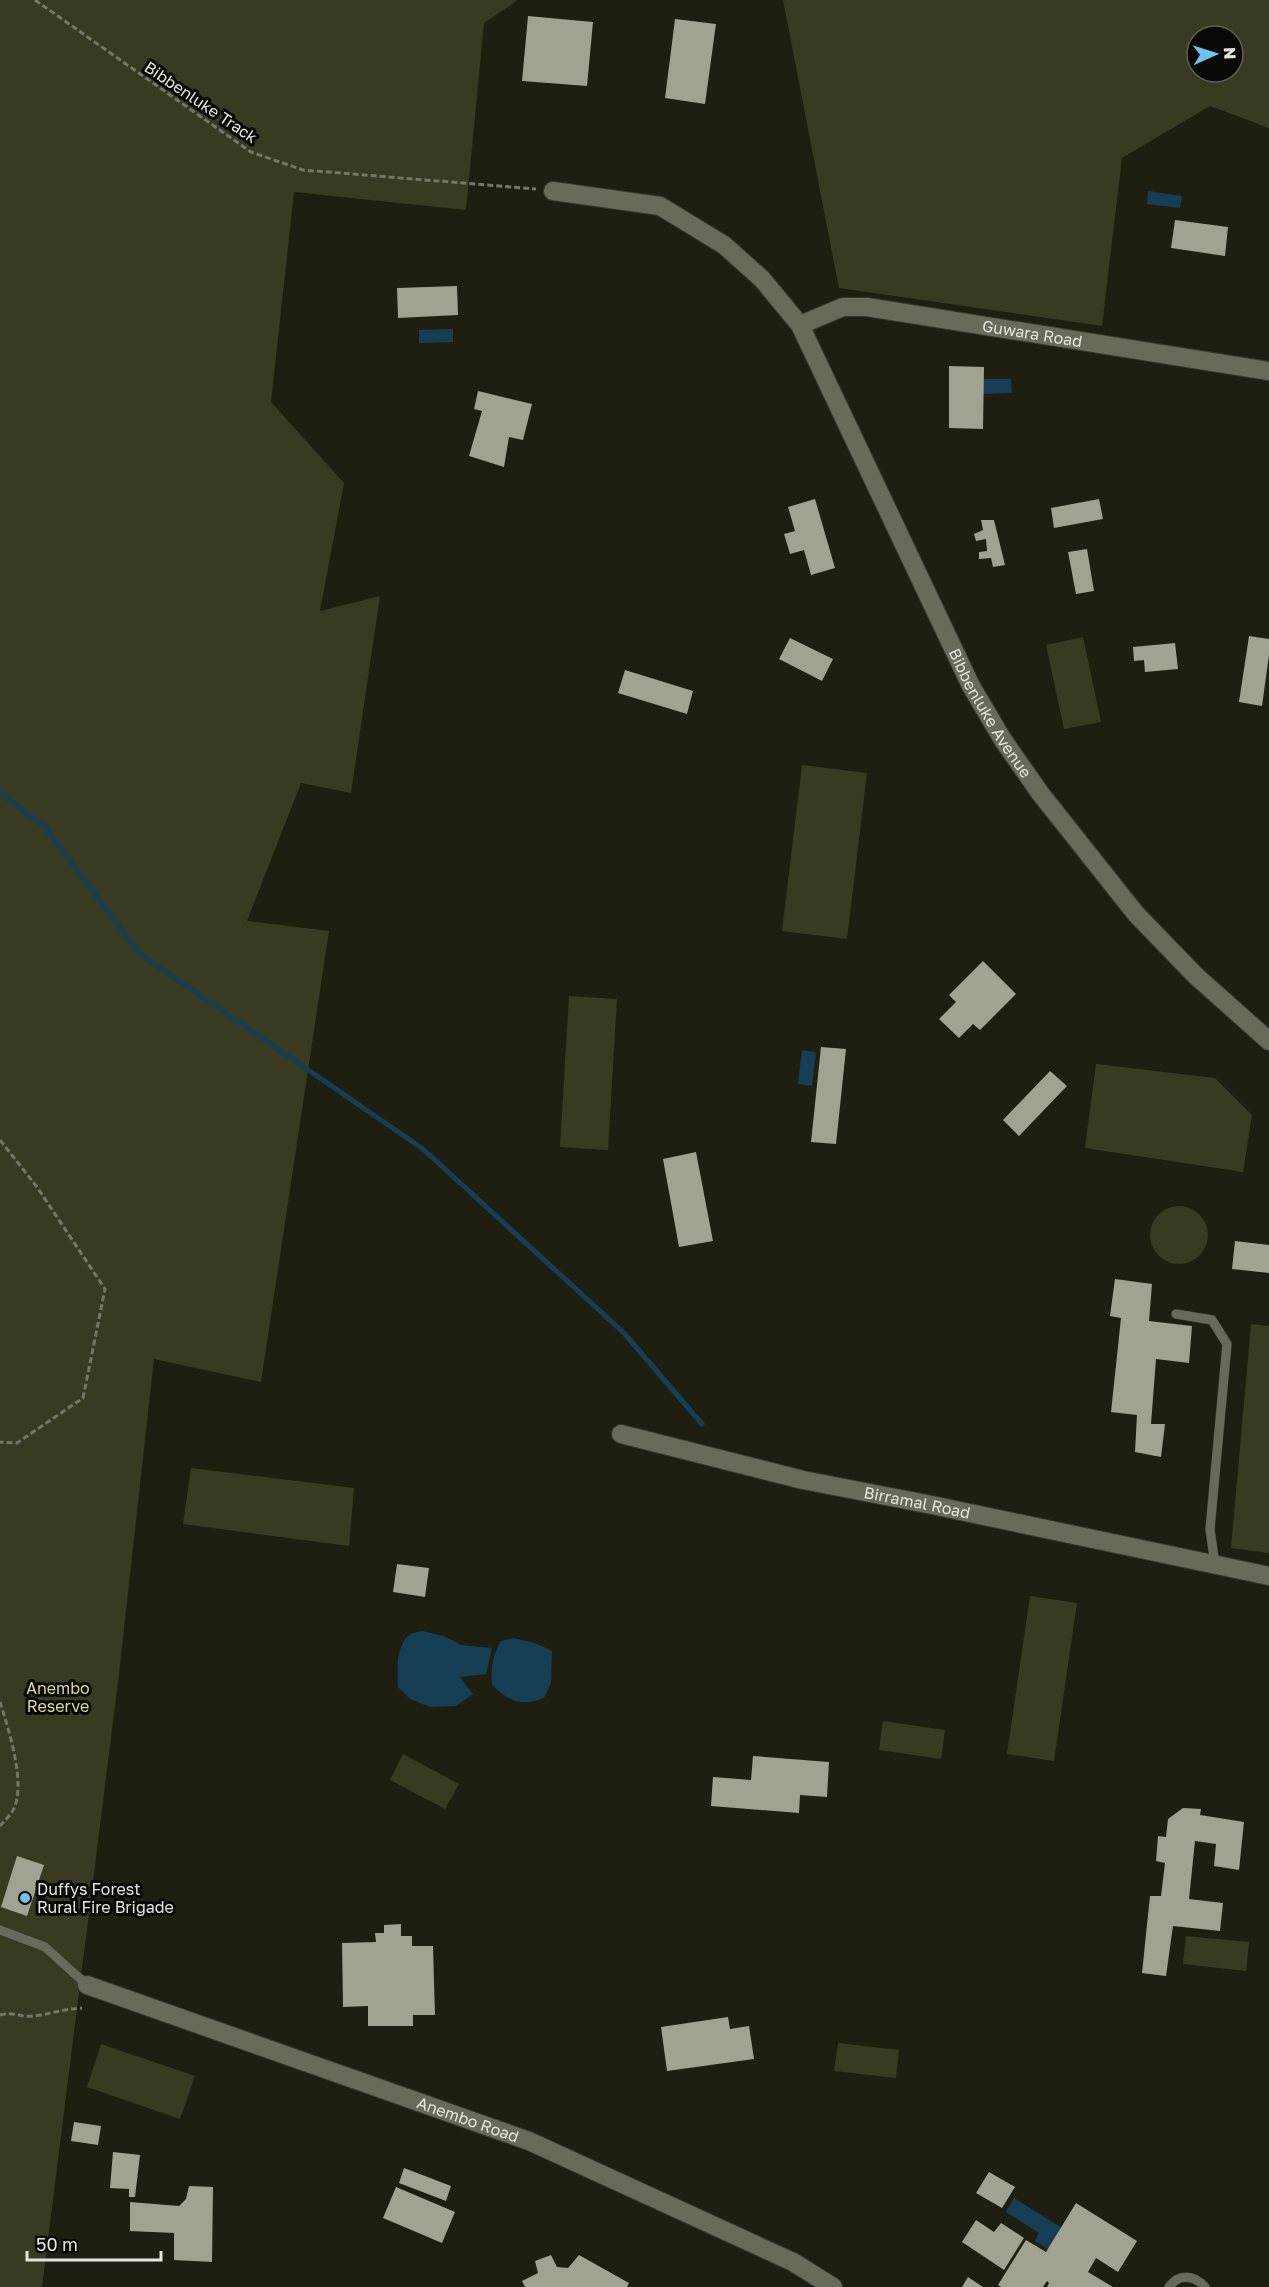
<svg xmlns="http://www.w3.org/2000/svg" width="1269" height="2287" viewBox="0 0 1269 2287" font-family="'Golos Text',sans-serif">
  <rect width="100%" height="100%" fill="#1f1f11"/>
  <!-- green -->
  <path fill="#393a22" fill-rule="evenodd" d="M0,0H518L484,23L466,210L294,192L271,402L344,483L320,611L380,596L351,793L301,783L247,921L329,931L261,1382L154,1359L119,1674L42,2287H0Z
    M783,0H1269V128L1210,106L1122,158L1102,326L839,288ZM1197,36H1233V72H1197Z
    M1083,637L1101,722L1064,729L1046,645Z
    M802,765L867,773L847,939L782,931Z
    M569,996L617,999L608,1150L560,1147Z
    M1096,1064L1215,1078L1252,1115L1243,1172L1085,1148Z
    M1150 1235a29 29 0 1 1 58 0a29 29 0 1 1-58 0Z
    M1251,1324L1269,1326V1553L1231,1548Z
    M191,1468L354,1488L349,1546L183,1524Z
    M1030,1596L1077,1603L1054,1761L1007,1754Z
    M883,1721L945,1730L941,1759L879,1750Z
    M403,1754L459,1784L445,1809L390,1780Z
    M1186,1936L1249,1942L1246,1971L1183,1964Z
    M838,2043L899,2050L896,2078L834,2071Z
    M101,2044L195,2076L180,2119L87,2087Z"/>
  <!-- water -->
  <path fill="#163f55" d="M1148,191L1182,196L1180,208L1147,204Z
    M453,329V342L419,343V330Z
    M978,379H1011L1012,393L979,394Z
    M802,1050L816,1052L812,1086L798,1084Z
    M422,1631L444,1636L461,1645L492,1648L486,1674L460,1677L473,1694L456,1706L430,1707L410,1699L398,1687C397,1672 396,1647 408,1636C411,1633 417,1632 422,1631Z
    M513,1638L535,1643L552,1651L551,1683L544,1698C522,1707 508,1701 492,1685C491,1669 492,1655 501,1641Z
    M1014,2198L1062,2228L1049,2250L1035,2241L1039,2233L1006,2212Z"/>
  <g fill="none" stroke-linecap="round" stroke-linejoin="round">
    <!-- stream -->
    <path stroke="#163f55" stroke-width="5" d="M0,793L45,827L140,954L423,1149L624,1333L702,1424"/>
  </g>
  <!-- building -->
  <path fill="#a1a291" d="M528,16L593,22L587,86L522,81Z
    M675,19L716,24L705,104L665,98Z
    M1175,220L1228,227L1225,256L1171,248Z
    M457,286L458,315L398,318L397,288Z
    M949,366L984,367L983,429L949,428Z
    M478,391L532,404L523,440L509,437L504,467L469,456L482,411L474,409Z
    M815,499L835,568L811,575L804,550L790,554L784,534L795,531L788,507Z
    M1099,499L1103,519L1054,528L1051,508Z
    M981,520H994L1005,565L993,567L991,558L979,559V552L987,551L986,539L976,541L974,534L983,530Z
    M1087,549L1094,591L1076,594L1068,552Z
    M1249,636L1269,639V655L1262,706L1239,702Z
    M790,638L833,659L822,681L779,659Z
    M1175,643L1178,669L1145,672L1144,660L1134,661L1133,647Z
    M625,670L693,691L687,714L618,693Z
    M983,961L1016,994L980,1030L973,1024L959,1038L939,1019L956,1002L949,995Z
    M821,1047L846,1049L836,1144L811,1142Z
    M1050,1071L1067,1086L1019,1136L1003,1120Z
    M696,1152L713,1241L679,1247L663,1159Z
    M1235,1241L1269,1245V1273L1232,1269Z
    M1115,1279L1152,1284L1149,1321L1192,1326L1189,1363L1156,1359L1151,1424H1165L1161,1457L1135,1452L1137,1415L1111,1412L1121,1318L1110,1316Z
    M397,1564L429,1568L425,1597L393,1592Z
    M753,1756L829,1762L827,1797L800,1795L799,1813L711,1806L713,1777L751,1780Z
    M1183,1808L1201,1809L1200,1815L1244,1822L1239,1870L1214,1866L1216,1844L1195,1841L1189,1899L1223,1903L1220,1931L1173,1926L1166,1976L1142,1973L1150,1896H1161L1165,1863L1156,1861L1158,1836L1166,1837L1168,1819Z
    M17,1856L44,1865L27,1916L1,1907Z
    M401,1924V1936H412V1946H433L435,2015H413V2026H368V2006L343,2007L342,1943L376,1942L375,1933H384V1925Z
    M728,2017L730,2029L749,2026L754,2059L667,2071L661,2027Z
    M74,2122L101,2126L98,2145L71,2141Z
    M113,2152L140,2155L135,2197H129V2189L110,2188Z
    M404,2168L451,2186L446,2201L399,2183Z
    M989,2172L1015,2187L1002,2208L976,2193Z
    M189,2186L213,2187L212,2262L174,2260V2233L130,2231V2202L179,2206L186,2199Z
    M396,2187L455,2212L442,2243L383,2218Z
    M1076,2203L1137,2241L1118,2272L1096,2258L1088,2272L1113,2287H1047L1049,2283L1047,2281L1043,2287H1001L998,2285L1026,2240L1046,2252Z
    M976,2220L994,2232L1001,2223L1024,2238L1004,2270L962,2242Z
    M551,2255L557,2267L568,2268L579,2255L629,2283L627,2287H525L522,2281L538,2273L535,2261Z
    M968,2277L983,2287H962Z"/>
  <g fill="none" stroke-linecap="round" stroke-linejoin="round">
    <defs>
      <path id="service" d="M1176,1314L1212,1320L1227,1344L1210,1529L1215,1565
        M0,1930L45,1947L87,1985
        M1169,2287C1179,2273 1194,2275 1205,2287"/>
      <g id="minor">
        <path id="s1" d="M553,191L660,206L724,245L762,279L800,325L971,686L1003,740L1040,793L1136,914L1196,976L1269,1041"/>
        <path id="s2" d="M800,325L843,307H867L1269,371"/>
        <path id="s3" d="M621,1434L803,1480L932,1505L1269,1576"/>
        <path id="s4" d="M87,1985L529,2141L793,2262L833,2287"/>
      </g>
    </defs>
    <!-- service casing -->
    <use href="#service" stroke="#393931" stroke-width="10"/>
    <!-- minor casing -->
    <use href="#minor" stroke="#393931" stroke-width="20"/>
    <!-- path -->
    <path stroke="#75756a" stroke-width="3" stroke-dasharray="6 3" stroke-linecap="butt" d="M35,0L251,152L303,170L536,189
      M0,1140L37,1187L105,1289L83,1398L17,1443L0,1442
      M0,1702C8,1728 28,1787 12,1812C9,1817 4,1821 0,1826
      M0,2015C14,2011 21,2018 33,2016C50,2014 64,2009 82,2008"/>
    <!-- service -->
    <use href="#service" stroke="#6a6a5a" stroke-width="9"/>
    <!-- minor -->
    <use href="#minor" stroke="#6a6a5a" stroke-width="18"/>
  </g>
  <!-- markers -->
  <circle fill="#6ec2f3" stroke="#080804" stroke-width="2" cx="25" cy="1898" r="6"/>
  <g text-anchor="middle" stroke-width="6" stroke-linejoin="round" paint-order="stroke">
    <!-- street labels -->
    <g font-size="16" fill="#e4e5dc" stroke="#080804">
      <text transform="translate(201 102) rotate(34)" y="6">Bibbenluke Track</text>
      <text dy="6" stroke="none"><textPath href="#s2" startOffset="238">Guwara Road</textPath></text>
      <text dy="6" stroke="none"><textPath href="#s1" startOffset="726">Bibbenluke Avenue</textPath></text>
      <text dy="6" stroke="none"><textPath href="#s3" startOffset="304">Birramal Road</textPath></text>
      <text dy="6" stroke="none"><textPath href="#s4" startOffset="404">Anembo Road</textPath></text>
    </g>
    <!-- park labels -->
    <g font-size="16" fill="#dadb96" stroke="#080804">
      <text x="58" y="1694">Anembo<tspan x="58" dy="18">Reserve</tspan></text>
    </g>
    <!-- poi labels -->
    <g font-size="16" fill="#e4e5dc" stroke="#080804" text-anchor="start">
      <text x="37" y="1895">Duffys Forest<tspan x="37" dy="18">Rural Fire Brigade</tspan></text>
    </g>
  </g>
  <!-- north arrow -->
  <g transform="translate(1215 54) rotate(87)"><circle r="28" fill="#080804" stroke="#60605a" stroke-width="1.5"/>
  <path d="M0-4.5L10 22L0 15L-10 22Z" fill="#6ec2f3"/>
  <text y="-9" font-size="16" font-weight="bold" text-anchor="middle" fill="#e4e5dc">N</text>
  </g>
  <!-- scale -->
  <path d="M27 2251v9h134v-9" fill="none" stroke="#e4e5dc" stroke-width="3"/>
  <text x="36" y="2251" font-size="18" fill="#e4e5dc" stroke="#080804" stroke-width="4.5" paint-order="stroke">50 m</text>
</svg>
